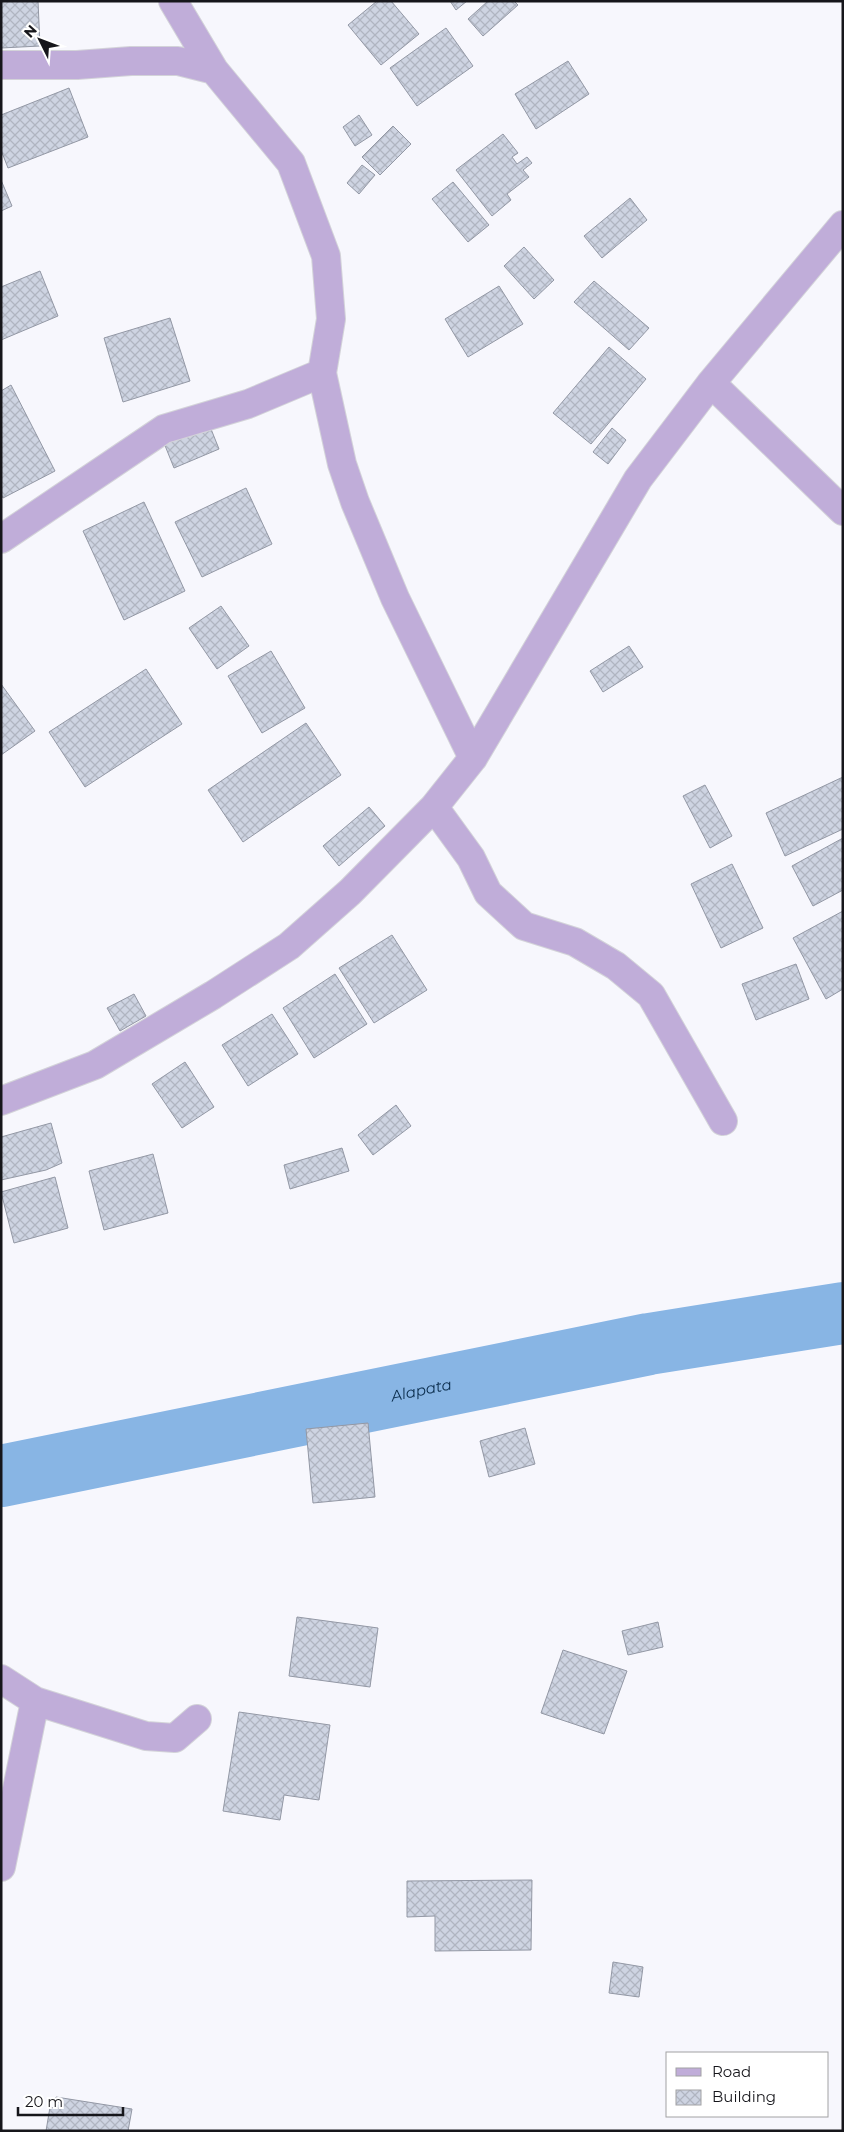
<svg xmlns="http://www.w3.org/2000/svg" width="844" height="2132" viewBox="0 0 844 2132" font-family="Montserrat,sans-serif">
  <defs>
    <pattern id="building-cross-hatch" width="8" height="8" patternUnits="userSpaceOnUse" patternTransform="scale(1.25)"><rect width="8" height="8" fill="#ced4e2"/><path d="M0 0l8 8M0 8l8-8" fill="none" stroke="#b0b5c1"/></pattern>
  </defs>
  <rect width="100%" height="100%" fill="#f7f7fd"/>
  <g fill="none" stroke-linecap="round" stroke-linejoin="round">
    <!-- river -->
    <path stroke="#88b5e4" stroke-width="62" id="s1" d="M1,1476L649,1344L843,1313"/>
  </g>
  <!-- building -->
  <path fill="url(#building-cross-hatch)" stroke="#9398a5" d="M1,1H38L40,46L1,48Z
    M377,1H391L419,34L381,65L348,25Z
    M450,1H467L456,10Z
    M488,1H514L518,5L483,36L468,19Z
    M446,28L473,66L417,106L390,68Z
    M568,61L589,94L536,129L515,94Z
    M69,88L88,137L8,168L1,150V115Z
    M359,115L372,135L355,146L343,127Z
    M393,126L411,144L380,175L362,157Z
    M503,134L518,153L512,157L517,164L527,157L532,163L523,170L529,177L507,194L511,200L492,216L456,170Z
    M362,165L375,175L359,194L347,183Z
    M1,180L12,206L1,211Z
    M453,182L489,225L468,242L432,199Z
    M630,198L647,220L602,258L584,236Z
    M524,247L554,280L534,299L504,266Z
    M40,271L58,316L1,340V287Z
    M594,281L649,328L629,350L574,302Z
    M499,286L523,324L468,357L445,319Z
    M170,318L190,381L123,402L104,338Z
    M609,347L646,379L591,444L553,413Z
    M11,385L55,471L3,498L1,494V391Z
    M209,424L219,449L174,468L164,443Z
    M612,428L626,440L608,464L593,452Z
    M246,488L272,544L202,577L175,522Z
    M144,502L185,591L124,620L83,531Z
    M221,606L249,646L217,669L189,628Z
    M629,646L643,667L603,692L590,671Z
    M271,651L305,708L262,733L228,676Z
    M146,669L182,724L85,787L49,732Z
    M1,684L35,731L1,755Z
    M306,723L341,775L243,842L208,790Z
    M843,777V829L785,856L766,813Z
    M705,785L732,836L710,848L683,796Z
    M369,807L385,826L339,866L323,846Z
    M843,838V890L813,906L792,866Z
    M732,864L763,928L721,948L691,884Z
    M843,911V989L826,999L793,938Z
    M392,935L427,990L374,1023L339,968Z
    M796,964L809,999L756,1020L742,984Z
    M335,974L367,1024L314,1058L283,1008Z
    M134,994L146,1016L120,1031L107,1008Z
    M272,1014L298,1054L248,1086L222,1045Z
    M185,1062L214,1107L182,1128L152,1084Z
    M396,1105L411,1126L373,1155L358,1135Z
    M51,1123L62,1163L46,1170L1,1180V1137Z
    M342,1148L349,1171L290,1189L284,1165Z
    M153,1154L168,1213L104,1230L89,1171Z
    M55,1177L68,1228L14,1243L1,1192Z
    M368,1423L375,1497L313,1503L306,1429Z
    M525,1428L535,1464L489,1477L480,1441Z
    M297,1617L378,1628L370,1687L289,1676Z
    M658,1622L663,1647L628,1655L622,1631Z
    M563,1650L627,1671L604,1734L541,1713Z
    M239,1712L330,1725L319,1800L284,1795L280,1820L223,1811Z
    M532,1880L531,1950L435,1951V1916L407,1917V1881Z
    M613,1962L643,1967L639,1997L609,1993Z
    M56,2097L132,2109L128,2131H46L50,2107L55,2108Z"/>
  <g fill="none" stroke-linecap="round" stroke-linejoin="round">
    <defs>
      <path id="minor" d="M173,1L214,70L291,163L326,256L331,319L322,373L342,464L355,502L395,598L473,758
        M1,65H77L131,61H178L214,70
        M711,383L843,511
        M1,539L164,429L248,404L322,373
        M434,807L471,858L488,893L524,926L575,942L616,966L651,995L723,1121
        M1,1101L95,1065L213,995L289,946L350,892L434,807L473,758L638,479L711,383L843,225
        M1,1679L35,1701L146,1736L175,1738L197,1719
        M1,1867L35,1701"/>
    </defs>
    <!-- minor casing -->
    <use href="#minor" stroke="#d3d3d9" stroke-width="30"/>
    <!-- minor -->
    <use href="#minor" stroke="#c0add9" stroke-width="28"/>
  </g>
  <g text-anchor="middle" stroke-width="4" stroke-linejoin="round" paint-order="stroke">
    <!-- water labels -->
    <g font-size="15" font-style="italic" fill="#082a49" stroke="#fff">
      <text dy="5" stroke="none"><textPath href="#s1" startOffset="429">Alapata</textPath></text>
    </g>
  </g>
  <!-- border -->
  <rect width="844" height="2132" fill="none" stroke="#16161b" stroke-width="5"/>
  <!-- legend -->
  <rect x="666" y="2052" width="162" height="65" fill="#ffffff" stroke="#a2a2a4"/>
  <rect x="676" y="2068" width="25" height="8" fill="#c0add9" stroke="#a2a2a4"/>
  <text x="712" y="2077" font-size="15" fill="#16161b">Road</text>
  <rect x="676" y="2090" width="25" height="15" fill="url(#building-cross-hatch)" stroke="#a2a2a4"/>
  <text x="712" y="2102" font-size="15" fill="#16161b">Building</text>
  <!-- north arrow -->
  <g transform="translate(40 40) rotate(312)" stroke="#ffffff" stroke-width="4" paint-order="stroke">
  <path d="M0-4L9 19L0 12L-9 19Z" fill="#16161b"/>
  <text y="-8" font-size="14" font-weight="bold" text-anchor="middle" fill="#16161b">N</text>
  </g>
  <!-- scale -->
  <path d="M18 2107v8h105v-8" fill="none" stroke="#16161b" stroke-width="2.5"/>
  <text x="25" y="2107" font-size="15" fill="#16161b" stroke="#ffffff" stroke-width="4" paint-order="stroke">20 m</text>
</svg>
